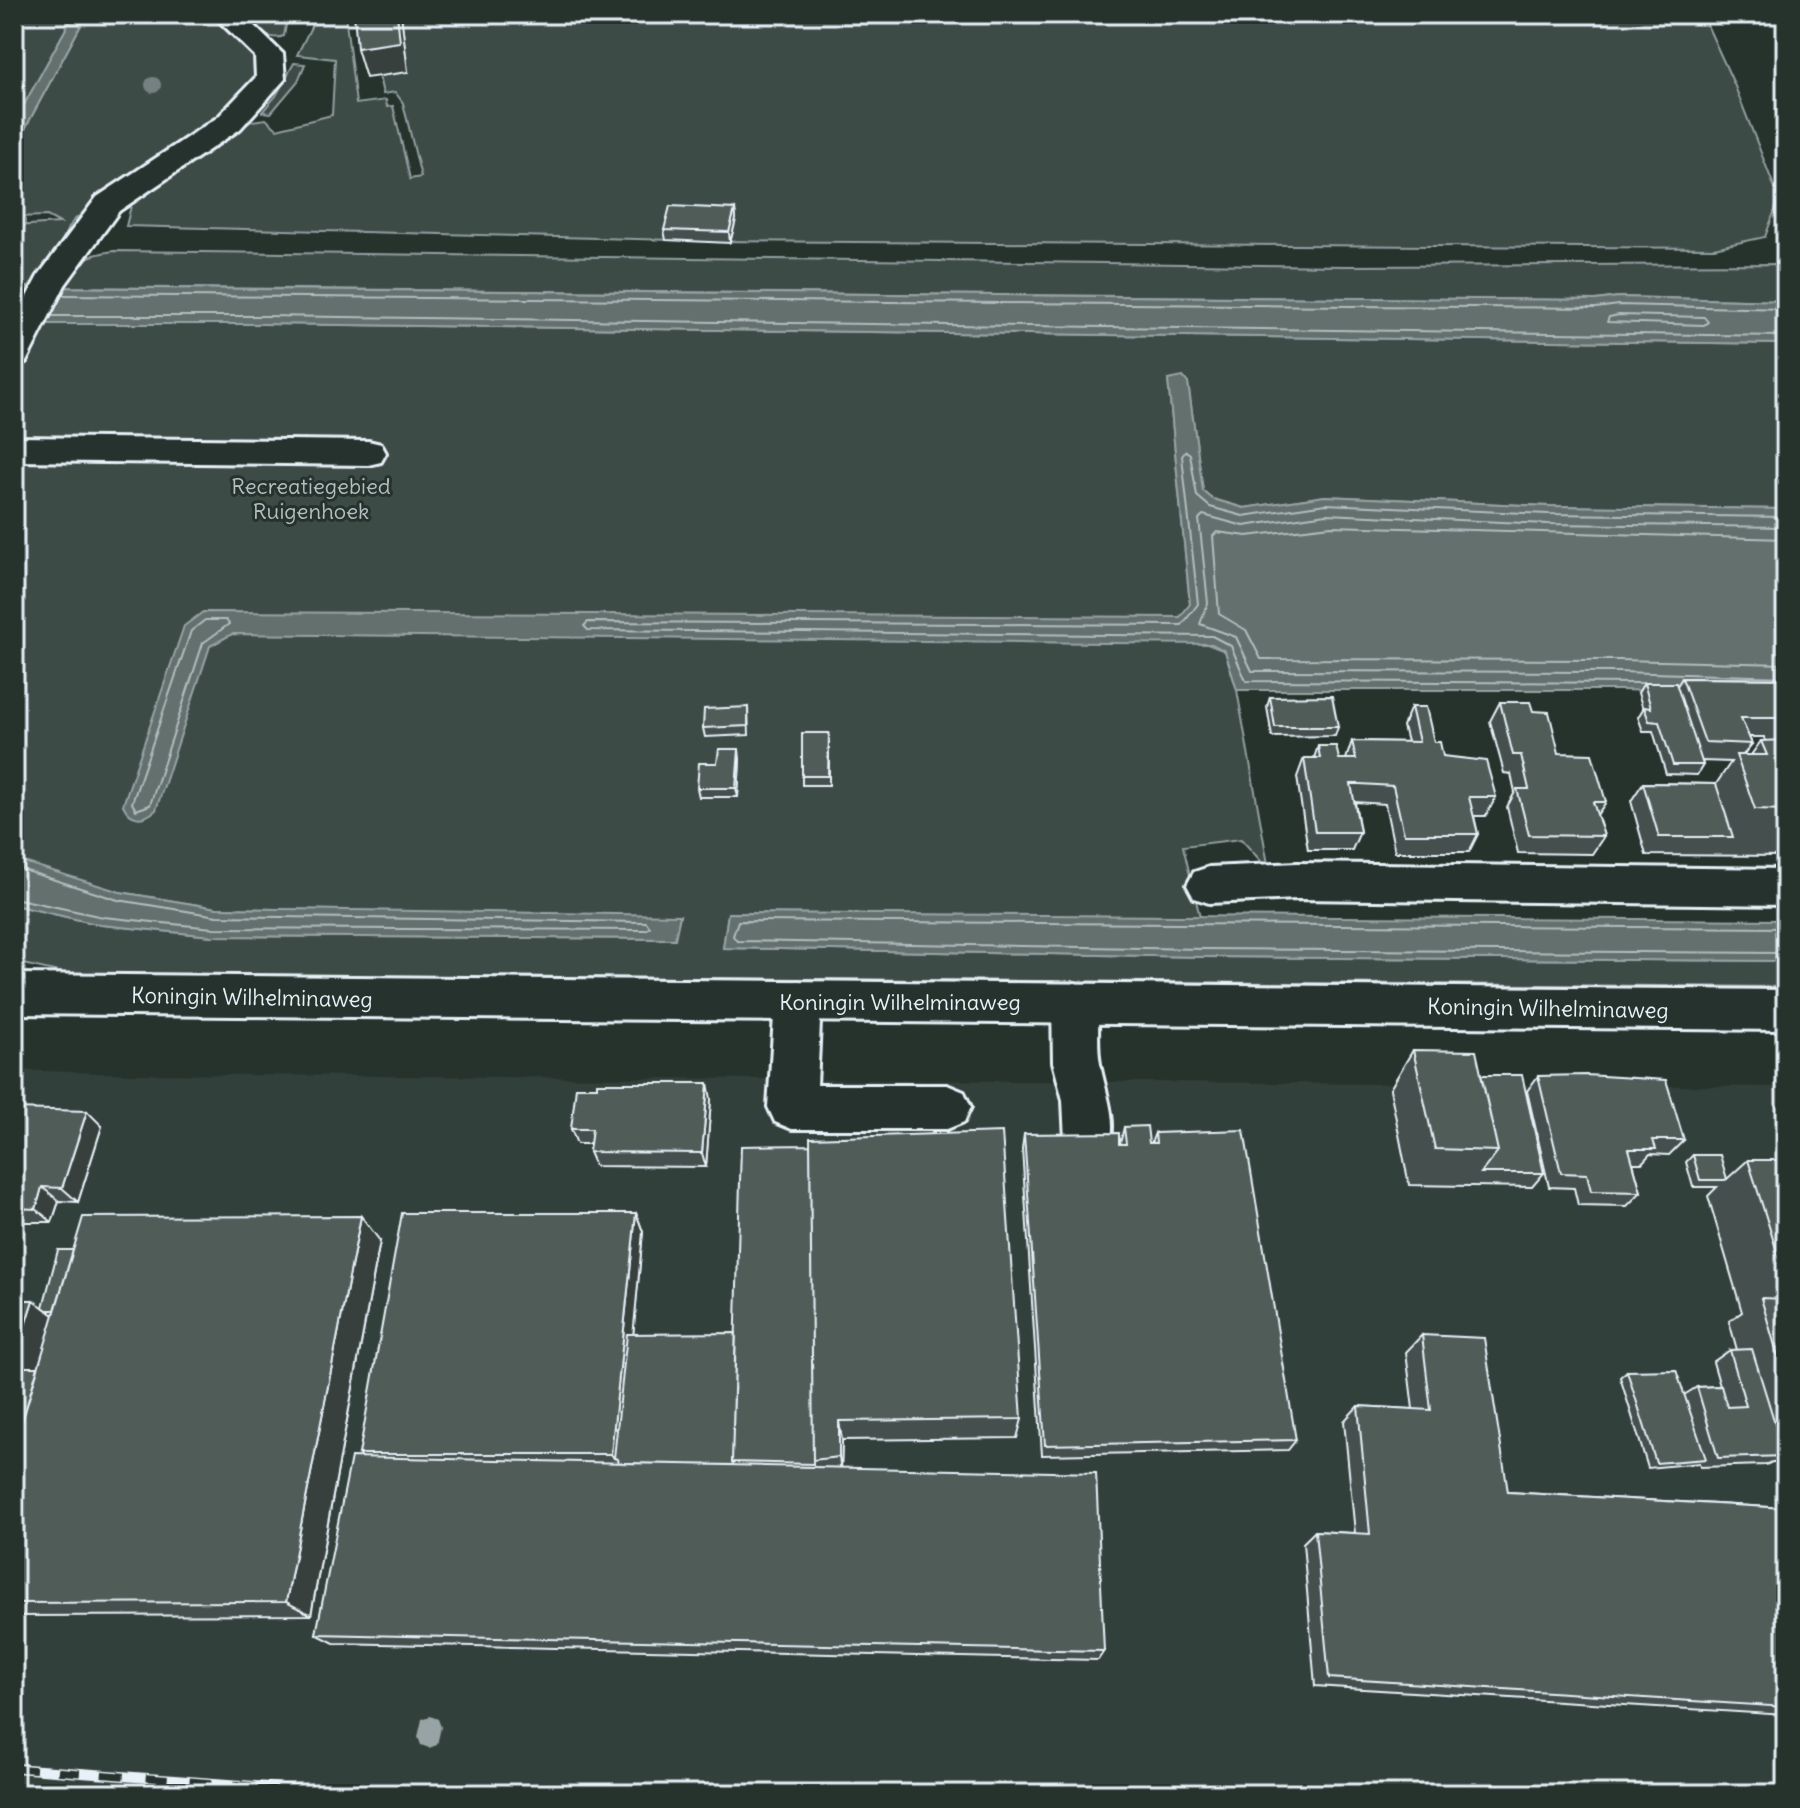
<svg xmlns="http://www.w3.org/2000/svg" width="1800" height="1808" viewBox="0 0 1800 1808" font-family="Delius,sans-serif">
  <rect width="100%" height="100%" fill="#26332d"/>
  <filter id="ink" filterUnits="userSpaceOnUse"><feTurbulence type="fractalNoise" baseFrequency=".0125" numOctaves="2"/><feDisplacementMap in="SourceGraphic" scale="16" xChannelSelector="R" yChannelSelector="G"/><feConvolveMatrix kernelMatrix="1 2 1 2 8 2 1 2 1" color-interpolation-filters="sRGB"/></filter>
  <g filter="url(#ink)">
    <!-- built -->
    <path fill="#333f3a" d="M14,1070L130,1074L1786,1087V1794H14Z"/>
    <!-- green -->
    <path fill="#3e4b47" stroke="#939ea0" stroke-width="2" d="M14,14H74L14,123Z
      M87,14H219L235,38L263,62L246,100L124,180L73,221L35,287H14V226L60,223L47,216L14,217V149Z
      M247,14H288L284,36C268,42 253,28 247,14Z
      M312,14H345L356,104L386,100L387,107L393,106L410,179L421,177L403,103L395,92L383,94L379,76L408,72L401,14H1702L1734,84L1779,199L1765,237L1714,248L714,241L126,226L132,202L252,121L266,119L277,129L332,115L335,59L297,55L311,27Z
      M294,63L305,64L298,81L271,113L262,112L276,96Z
      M114,251L1346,266L1786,264V301L1618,297L1596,300L59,287C75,262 83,255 114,251Z
      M14,324H263L1786,344V509L1548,506L1325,496L1244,508L1213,499L1203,491L1188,383L1168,380L1190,605L1180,617H1138L1225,651L1237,690L1269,870L1241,839L1183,846L1200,917L728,913L723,948L1204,957L1786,961V987L63,973L14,962V905L101,925L212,936L674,939L680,916L217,908L120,892L14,891Z"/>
    <!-- water -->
    <path fill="#636f6d" stroke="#98a3a5" stroke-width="2" d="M74,14H87L14,149V123Z
      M14,287L1596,300L1618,297L1786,301V344L263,324H14Z
      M1183,377L1188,383L1203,491L1213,499L1244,508L1325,496L1548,506L1786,509V694L1618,690H1237L1225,651L1212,644L232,634L210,646L156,810C143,821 131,821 123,805L184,626L203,612L1180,617L1190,604L1168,380Z
      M14,859L120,892L217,908L680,915L675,939L212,936L101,925L14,905Z
      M728,913L1786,920V961L1204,957L723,948Z"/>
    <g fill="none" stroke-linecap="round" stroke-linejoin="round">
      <!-- shore -->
      <path stroke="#b3bdc0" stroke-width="2" d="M62,295L1596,308L1619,305L1786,309
        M1619,315L1704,317L1708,322L1704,325L1607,322L1609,317Z
        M51,316H263L1786,336
        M1786,527L1548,524L1326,514L1244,526L1203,515L1199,519L1208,603L1200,624L1236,637L1252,671L1618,672L1786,677
        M1786,539L1331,526L1247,536L1217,532L1213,536L1219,614L1246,630L1261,659L1619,660L1786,664
        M205,620H226L229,624L203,643L150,805L136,810L132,803L191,631Z
        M1642,683L1246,681L1231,646L1212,636L588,630L584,626L588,622L1182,625L1198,604L1182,456L1186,451L1190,454L1197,496L1210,507L1243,516L1326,504L1548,514L1786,517
        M14,867L118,900L217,916L646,922L650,927L646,930L213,928L103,917L14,898
        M1786,928L738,921L733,936L737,941L1204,949L1786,953"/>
      <!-- stream -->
      <path fill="#98a3a5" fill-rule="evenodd" d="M430,1716L438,1719L441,1727L437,1745L429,1748L421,1745L418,1737L422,1719Z"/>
      <defs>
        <path id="minor" d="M212,14H242L283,54L285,79L240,129L119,211L65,285L26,362L14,365V321L38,276L97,197L218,117L256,77L255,56Z
          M14,437L368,441L381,444L386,453L381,462L368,465L14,461Z
          M1297,863L1786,869V905L1297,899L1209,903L1194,898L1187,885L1194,872L1209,867Z
          M798,981L814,987L821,1001L817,1085H947L964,1092L971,1107L964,1122L947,1129H792L775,1122L768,1107L775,1001L782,987Z
          M1075,983L1091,989C1103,1013 1095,1038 1100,1064C1106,1096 1120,1124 1106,1156L1089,1162L1072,1156L1065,1140L1063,1100L1053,1062L1052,1003L1059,989Z"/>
        <path id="major" d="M14,974L1786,990V1030L14,1014Z"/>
      </defs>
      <!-- minor casing -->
      <use href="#minor" stroke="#e8f1f8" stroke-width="6"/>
      <!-- major casing -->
      <use href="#major" stroke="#e8f1f8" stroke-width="6"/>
      <!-- minor -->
      <use href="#minor" fill="#26332d" fill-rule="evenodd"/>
      <!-- major -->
      <use href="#major" fill="#26332d" fill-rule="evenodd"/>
      <defs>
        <path id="rail" d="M14,1768L364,1794"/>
      </defs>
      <!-- rail casing -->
      <use href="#rail" stroke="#e8f1f8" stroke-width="10"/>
      <!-- rail -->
      <use href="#rail" stroke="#26332d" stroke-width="7" stroke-dasharray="22" stroke-linecap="butt"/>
    </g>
    <!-- trees -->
    <circle fill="#758080" cx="153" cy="85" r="8"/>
    <!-- wall -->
    <path fill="#454f4d" stroke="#e8f1f8" stroke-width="2" fill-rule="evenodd" d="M735,209L736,219L730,243L666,240L664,230Z
      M1682,678L1786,679V856L1646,855L1631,801L1643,783L1716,784L1731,762L1702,761L1703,765L1697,775L1666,774L1653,731H1643L1638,717L1643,709L1638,693L1644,683L1677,686ZM1749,737H1764L1765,741H1761L1751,755H1743L1752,744Z
      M1270,697L1338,727L1335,736L1272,737L1267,707Z
      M1500,702L1533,711L1559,753L1606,802L1597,815L1604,836L1592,854L1518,853L1507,807L1515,792L1511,774L1504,773L1490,721Z
      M748,707L749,735L705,737L703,728Z
      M1411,707L1443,756L1496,797L1486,816H1474L1478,834L1469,852H1395L1385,804L1355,802L1360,832L1352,850H1308L1297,777L1304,758H1314L1318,746L1339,759H1346L1352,741L1407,742L1403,726Z
      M829,743V785H802V776Z
      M740,759L738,797H699L697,788L717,763Z
      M1413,1050L1481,1075L1544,1173L1532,1187L1409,1185L1390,1089Z
      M1538,1076L1684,1140L1669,1155L1650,1154L1642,1163H1633L1641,1192L1627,1206L1578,1205L1574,1188L1549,1187L1527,1091Z
      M711,1099L706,1167L595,1166L589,1152L590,1144H577L571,1129Z
      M14,1109L102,1126L78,1202L59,1201L52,1222H14Z
      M1124,1127L1149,1143H1151L1155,1133L1296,1440L1288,1450L1042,1455L1022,1149L1024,1134L1120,1144Z
      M1693,1155L1727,1179L1748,1160H1786V1462H1772L1766,1465L1700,1467L1699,1463L1648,1468L1620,1377L1627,1371L1684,1395L1697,1387L1720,1386L1713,1362L1730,1350H1737L1729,1321L1742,1312L1708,1196L1717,1187H1693L1686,1162Z
      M636,1213L643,1232L633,1334L1022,1419L1017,1438L842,1440L841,1467L1104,1651L1098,1660L334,1643L316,1634L363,1458L359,1454Z
      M380,1241L311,1615L14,1616V1300L43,1307Z
      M1422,1335L1508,1492L1786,1508V1715L1315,1686L1303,1543L1315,1531L1355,1533L1344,1421L1358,1406L1413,1409L1406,1352Z"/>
    <!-- shaded-wall -->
    <path fill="#38403e" stroke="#e8f1f8" stroke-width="2" d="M397,14H401L408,72L366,78L357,48Z
      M735,209L736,219L730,243L729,232Z
      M739,749L740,759L738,797L736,788Z
      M708,1083L711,1099L706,1167L702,1153Z
      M87,1111L102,1126L78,1202L62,1188Z
      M42,1187L59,1201L52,1222L36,1209Z
      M636,1213L643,1232L621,1463L618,1459L614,1458L611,1454Z
      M361,1216L380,1241L311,1615L286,1602Z
      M14,1274L19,1277L14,1291Z
      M33,1300L58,1318L43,1367L14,1369V1360Z
      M839,1421L842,1440L841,1475L839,1457Z"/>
    <!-- building -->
    <path fill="#505c59" stroke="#e8f1f8" stroke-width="2" d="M354,14H397L400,42L357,48Z
      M670,206L735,209L729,232L664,230Z
      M1682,678L1786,679V740L1778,718H1741L1752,744L1705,742Z
      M1644,683H1676L1703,765H1673L1659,722L1649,721L1644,707L1651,708Z
      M1332,696L1338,727H1275L1270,697Z
      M1500,702H1530L1533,711L1549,712L1559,753L1592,754L1606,802H1593L1604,836L1529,835L1517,789H1529L1521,755H1513Z
      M748,707V726L703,728L704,709Z
      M1411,707H1426L1434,742H1440L1443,756L1486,761L1496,797H1469L1478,834H1404L1393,786L1360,784H1351L1360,832H1315L1304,758H1320L1318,746H1336L1339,759H1356L1352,741L1419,742Z
      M802,733H829L828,776H802Z
      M1786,740V810L1755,809L1736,755H1767L1761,741Z
      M719,749H739L736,788H697L699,763H717Z
      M1643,783L1716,784L1733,837H1659Z
      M1413,1050L1476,1051L1498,1151L1435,1149Z
      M1481,1075H1522L1544,1173H1481L1498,1151Z
      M1586,1075L1666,1080L1684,1140H1653L1656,1149H1629L1641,1192L1591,1191L1587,1174L1561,1173L1538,1076Z
      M597,1083H708L702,1153L589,1152L592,1129H571L576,1087H597Z
      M14,1109L87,1111L62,1188L42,1187L36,1209L14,1208Z
      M1147,1126L1149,1143H1156L1155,1133L1244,1130L1296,1440L1045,1445L1024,1134L1119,1133V1144H1126L1124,1127Z
      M1002,1132L1022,1419L839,1421V1457L813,1460L810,1138Z
      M810,1145L813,1464L732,1462L741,1146Z
      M1693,1155H1720L1727,1179L1725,1180H1700Z
      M1748,1160H1786V1280Z
      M402,1213H636L611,1454H359Z
      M361,1216L286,1602L14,1603V1449L83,1217Z
      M58,1250H73L55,1310H47L43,1307Z
      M1761,1298L1786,1299V1384Z
      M14,1300H33L14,1360Z
      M736,1333L732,1462L734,1465L619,1463L618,1459L614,1458L627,1334Z
      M1422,1335L1484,1338L1508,1492L1786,1508V1707L1329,1678L1315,1531L1370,1534L1358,1406L1431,1410Z
      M1752,1349L1785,1456L1718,1458L1697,1387L1721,1386L1727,1407L1746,1406L1730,1350Z
      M14,1367H38L14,1449Z
      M1676,1370L1706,1459L1656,1463L1627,1371Z
      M351,1457L1096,1473L1104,1651L316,1634Z"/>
  </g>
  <g text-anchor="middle" stroke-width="6" stroke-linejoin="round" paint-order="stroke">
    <!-- park labels -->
    <g font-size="22" fill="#b5bfc3" stroke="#26332d">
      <text x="311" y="494">Recreatiegebied<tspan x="311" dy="25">Ruigenhoek</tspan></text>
    </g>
    <!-- street labels -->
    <g font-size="22" fill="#e8f1f8" stroke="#26332d">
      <text transform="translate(252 997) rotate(1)" y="8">Koningin Wilhelminaweg</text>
      <text x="900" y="1010">Koningin Wilhelminaweg</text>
      <text transform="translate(1548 1008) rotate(1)" y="8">Koningin Wilhelminaweg</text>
    </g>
  </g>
  <!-- margin -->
  <rect width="1800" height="1808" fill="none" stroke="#26332d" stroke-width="48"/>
  <rect x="24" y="24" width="1752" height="1760" fill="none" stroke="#e8f1f8" stroke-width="3" filter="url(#ink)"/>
</svg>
